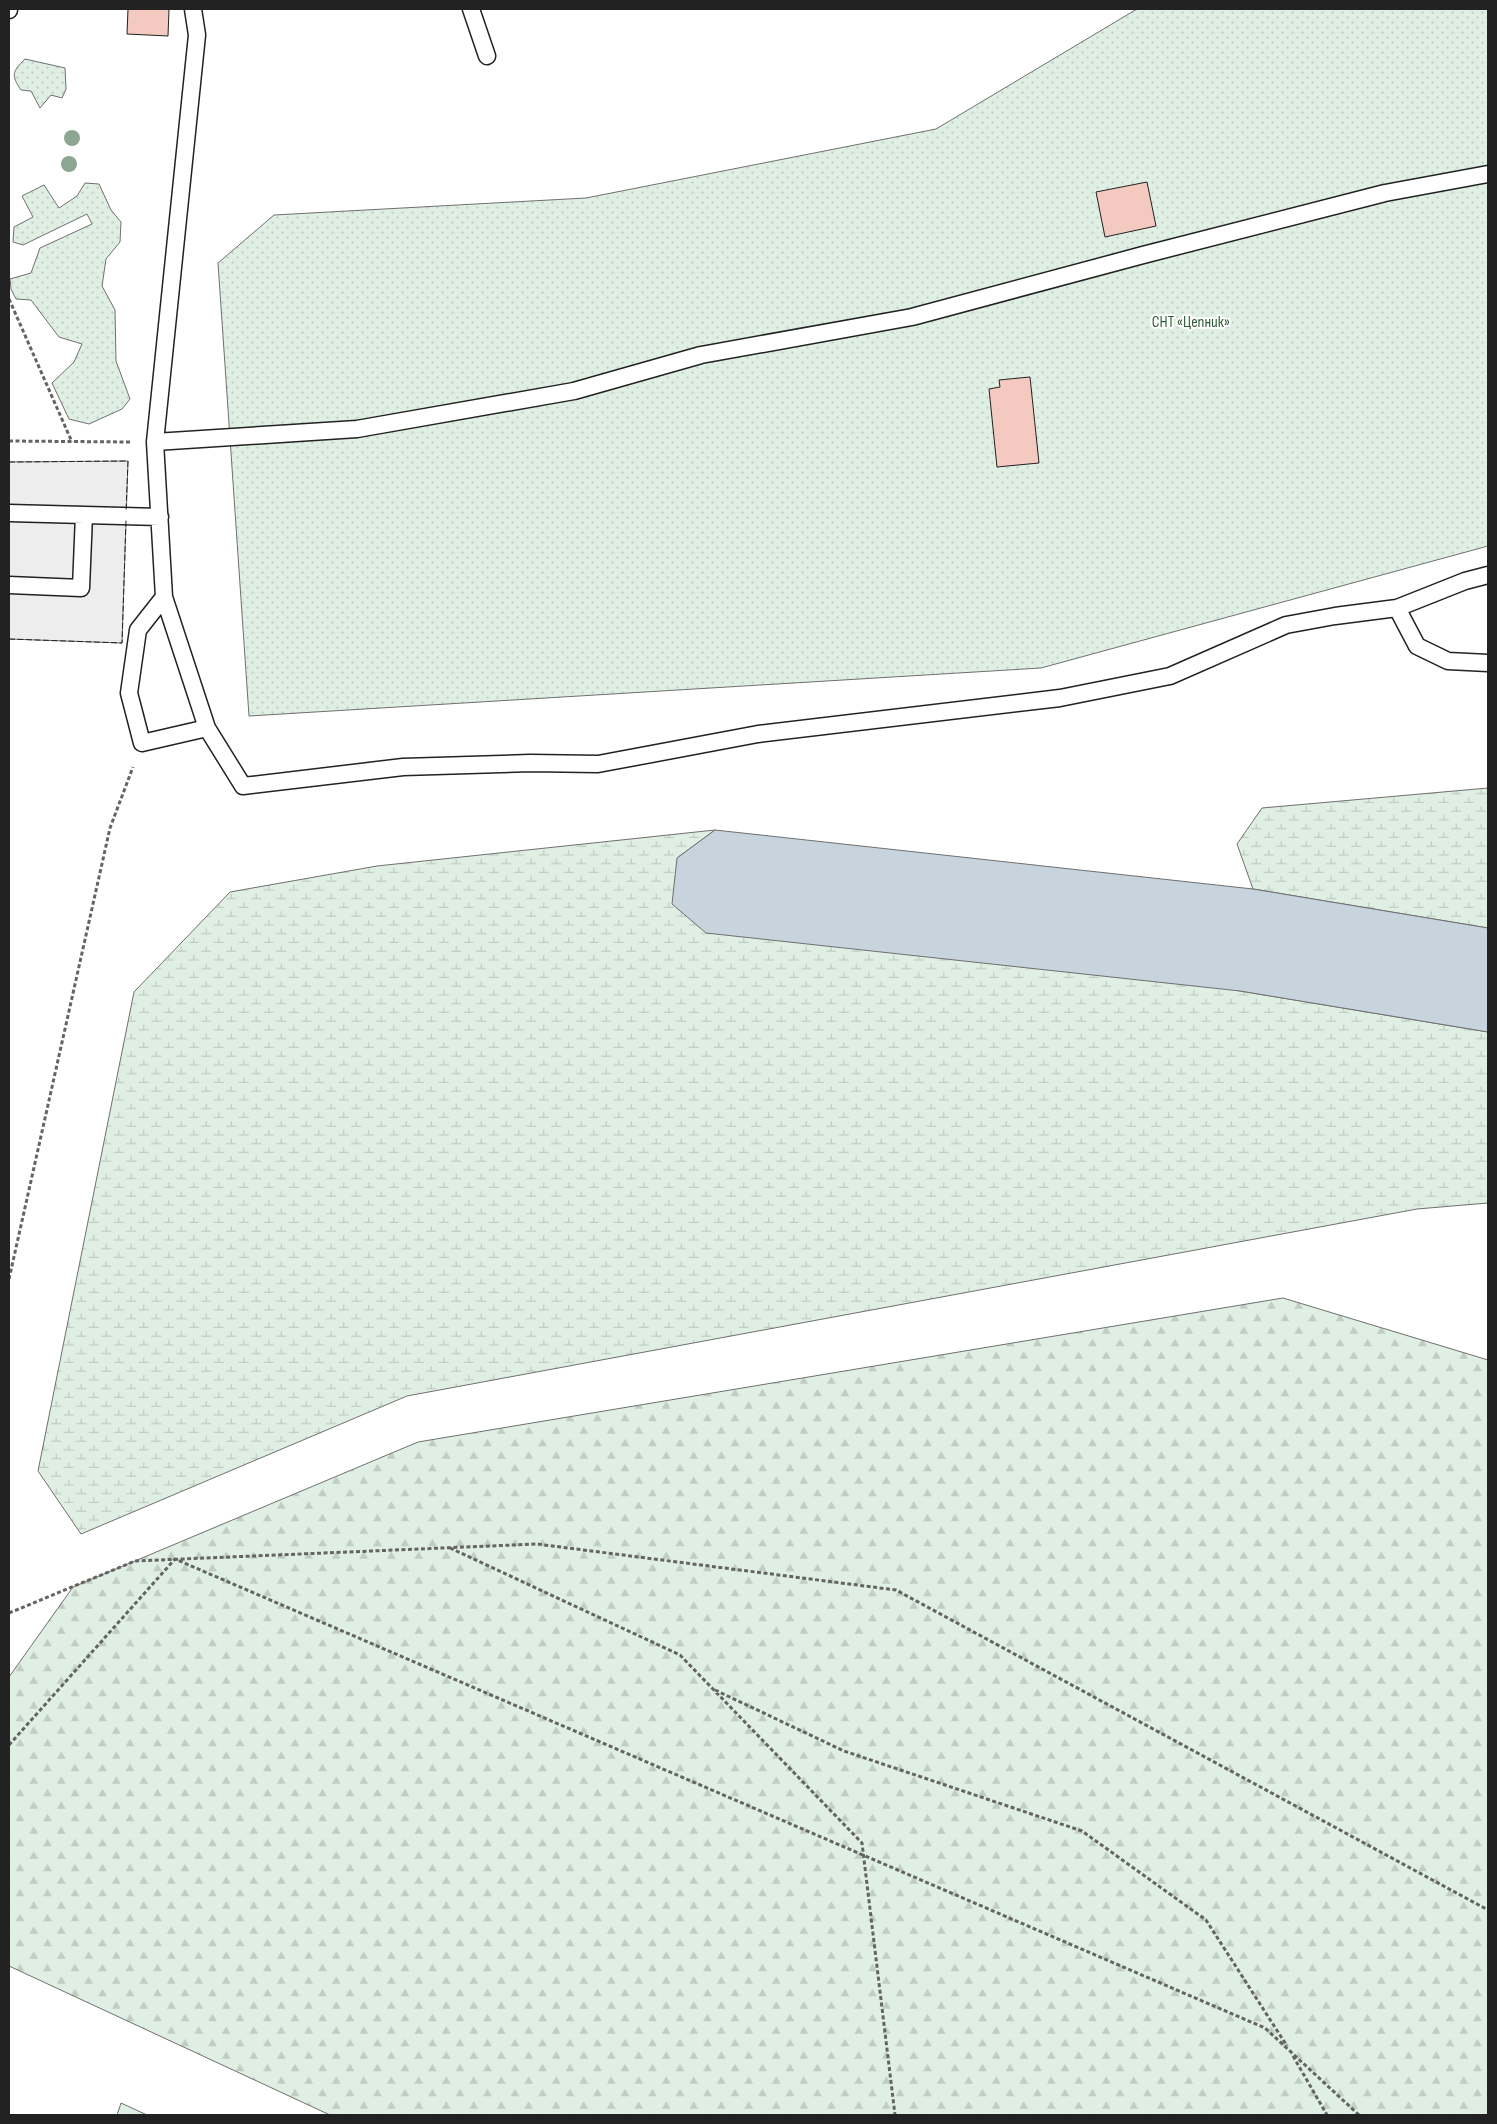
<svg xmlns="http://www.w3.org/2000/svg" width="1497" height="2124" viewBox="0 0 1497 2124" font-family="'Sofia Sans Condensed',sans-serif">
  <defs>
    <pattern id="grass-dots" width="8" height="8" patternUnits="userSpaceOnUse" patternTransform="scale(1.25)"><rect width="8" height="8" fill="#e0efe3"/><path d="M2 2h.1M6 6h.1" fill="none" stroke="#c0cdc2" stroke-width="1.8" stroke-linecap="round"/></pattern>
    <pattern id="forest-firs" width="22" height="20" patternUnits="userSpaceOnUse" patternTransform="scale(1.25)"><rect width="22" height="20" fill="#e0efe3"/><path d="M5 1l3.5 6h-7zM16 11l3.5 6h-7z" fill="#c0cdc2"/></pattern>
    <pattern id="wetland-marsh" width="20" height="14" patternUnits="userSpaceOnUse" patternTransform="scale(1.25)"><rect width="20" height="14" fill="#e0efe3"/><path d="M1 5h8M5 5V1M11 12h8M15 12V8" fill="none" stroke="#c0cdc2"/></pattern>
  </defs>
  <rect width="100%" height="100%" fill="#fff"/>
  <!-- grass -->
  <path fill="url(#grass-dots)" stroke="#6f6f6f" d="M1137,9H1488V546L1041,668L249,716L218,263L274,215L586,198L936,129Z
    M25,59L65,68L66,89L62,98L51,95L40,108L31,91L21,90C11,75 12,72 25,59Z
    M85,183L99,184L111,210L121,222L120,242L106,259L102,286L115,310L116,361L130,399L122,409L89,424L69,419L52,383L74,362L82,344L59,337L31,300L16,299L11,289L10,279L31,273L40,248L92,224L87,214L23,245L13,242L14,227L33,217L22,196L44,185L59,208L77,196Z"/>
  <!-- forest -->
  <path fill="url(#forest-firs)" stroke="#6f6f6f" d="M1283,1298L1488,1360V2115H330L9,1966V1677L73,1587L418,1442Z
    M121,2103L147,2115H117Z"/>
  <!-- wetland -->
  <path fill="url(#wetland-marsh)" stroke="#6f6f6f" d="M1488,788V928L1253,889L1237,844L1262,808Z
    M715,830L677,858L1240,991L1488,1032V1203L1417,1209L407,1396L81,1534L38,1471L134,992L230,892L377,866Z"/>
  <!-- parking -->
  <path fill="#ededed" stroke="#6f6f6f" d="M128,461L122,643L9,639V462Z"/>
  <!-- water -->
  <path fill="#c7d3dd" stroke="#6f6f6f" d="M715,830L1253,889L1488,928V1032L1240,991L706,933L672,904L677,858Z"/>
  <!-- building -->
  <path fill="#f3c9c0" stroke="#222" d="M128,9H169L168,36L127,34Z
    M1147,182L1156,226L1105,237L1096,192Z
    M1030,377L1039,463L997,467L989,389L1000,387L999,380Z"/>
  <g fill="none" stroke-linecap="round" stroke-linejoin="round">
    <defs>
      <path id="lane" d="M193,9L197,35L155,442L164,597L207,728L243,786L403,767L530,763L598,764L758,734L1060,698L1170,676L1286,625L1335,616L1397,608L1465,581L1488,575
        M471,9L487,56
        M9,10V9
        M155,442L357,429L574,391L701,355L912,317L1143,255L1385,193L1488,174
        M9,513L160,517
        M9,585L81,588L84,515
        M164,597L138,630L129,693L142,743L207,728
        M1397,608L1417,646L1448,661L1488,663"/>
    </defs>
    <!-- lane casing -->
    <use href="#lane" stroke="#222" stroke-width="19"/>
    <!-- path -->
    <path stroke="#646464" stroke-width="3" stroke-dasharray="4 2.5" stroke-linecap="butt" d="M9,299L72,442
      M9,441L130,442
      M9,1279L110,828L133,767
      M450,1548L680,1655L862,1843L895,2115
      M9,1613L135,1561L537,1544L896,1590L1488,1910
      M715,1690L844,1751L1082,1831L1206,1920L1287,2046
      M9,1745L175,1559L1265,2028L1359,2115
      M1293,2056L1327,2115"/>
    <!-- lane -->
    <use href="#lane" stroke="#fff" stroke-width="16"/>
    <!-- fence -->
    <path stroke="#222" stroke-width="1" stroke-dasharray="6 2.5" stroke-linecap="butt" d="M9,462L128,461L126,512
      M9,639L122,643L126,520"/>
  </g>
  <!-- trees -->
  <g fill="#8da692">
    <circle cx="72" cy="138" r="8"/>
    <circle cx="69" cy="164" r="8"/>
  </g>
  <g text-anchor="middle" stroke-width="4" stroke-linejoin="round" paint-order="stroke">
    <!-- park labels -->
    <g font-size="16" fill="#2f5e38" stroke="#fff">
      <text x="1191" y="327">СНТ «Цепник»</text>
    </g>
  </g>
  <!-- border -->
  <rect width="1497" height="2124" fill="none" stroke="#222222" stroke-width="20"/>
</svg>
